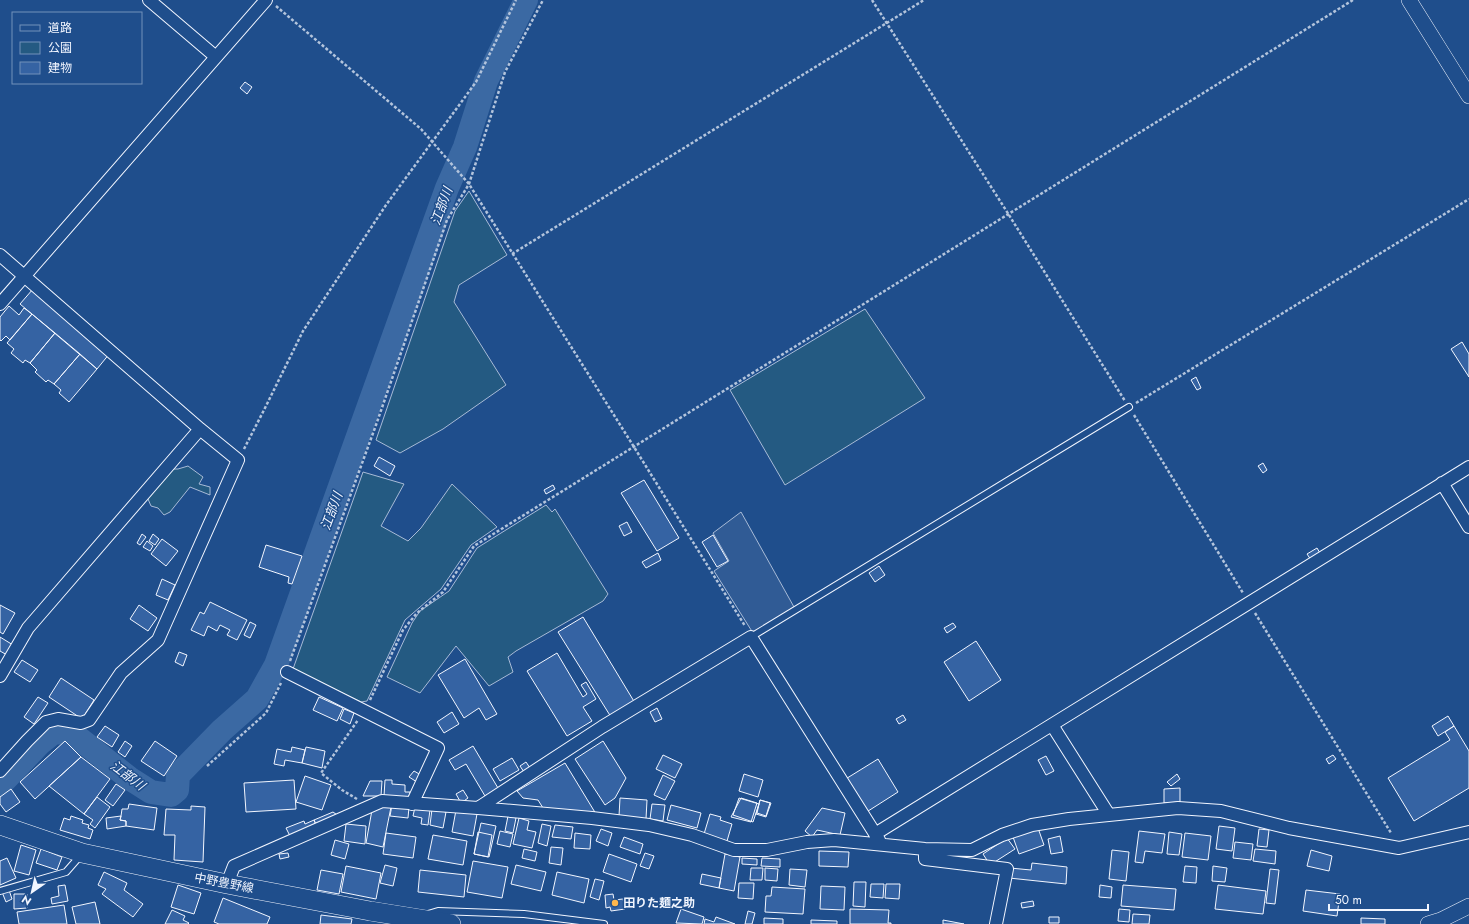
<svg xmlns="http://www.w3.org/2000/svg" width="1469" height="924" viewBox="0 0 1469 924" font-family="Jost,'Noto Sans JP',sans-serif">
  <rect width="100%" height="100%" fill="#1f4e8c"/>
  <!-- green -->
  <path fill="#245a82" stroke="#a8bbd7" d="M469,191L507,255L459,285L454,302L506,385L443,429L400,453L376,440L455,211Z
    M865,309L925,398L785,485L730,390Z
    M188,466L203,477L199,484L210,487V495L190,487L170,512L164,515L158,508L151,506L148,499L146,497L164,469H178Z
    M363,472L404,484L381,526L408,541L421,528L452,484L497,527L471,545L441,589L405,620L367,701L361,702L293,669Z
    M546,505L552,512L555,509L608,594L603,601L516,651L508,657L513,672L489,686L456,646L420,693L387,677L412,623L420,611L449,591L477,548Z"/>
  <!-- parking -->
  <path fill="#305b95" stroke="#a8bbd7" d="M741,512L794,607L753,633L714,571L729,561L713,533Z"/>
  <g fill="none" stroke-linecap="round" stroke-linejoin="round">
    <!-- river -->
    <path stroke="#3b69a3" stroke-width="24" d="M0,785L40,743L54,732L72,733L129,778L151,792L171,795L177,790L178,775L222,730L257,699L276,665L447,188L465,147L486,81L526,0"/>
  </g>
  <!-- building -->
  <path fill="#3563a3" stroke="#f2f6ff" d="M245,82L252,87L247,94L240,88Z
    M33,289L110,353L97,369L20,304Z
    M9,306L19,315L24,308L32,314L10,340L6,336L1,341L0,340V317Z
    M32,314L55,333L30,363L25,360L23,363L11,353L14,349L7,343Z
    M55,333L80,354L54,384L48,380L46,382L35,372L37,370L30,363Z
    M1462,342L1469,354V377L1451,349Z
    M80,354L97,369L69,402L59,393L61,390L54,384Z
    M1196,377L1201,388L1197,390L1191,380Z
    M379,457L395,466L390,476L374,466Z
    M1263,463L1267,470L1263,473L1258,466Z
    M644,480L679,538L657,551L621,493Z
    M553,485L555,489L546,494L544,490Z
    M627,522L632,532L624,536L619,526Z
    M142,534L146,537L140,545L137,543Z
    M153,534L159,539L155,545L149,541Z
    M713,535L728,561L717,567L702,542Z
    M162,539L178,551L166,566L151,554Z
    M147,541L153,546L150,551L143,547Z
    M266,545L302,556L292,584L288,583L289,577L259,567Z
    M1317,548L1320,553L1311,560L1307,554Z
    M658,553L661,560L646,568L642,562Z
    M879,566L885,575L875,582L869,573Z
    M162,579L175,585L168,600L156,595Z
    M210,602L247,620L237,640L227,635L230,630L220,625L217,631L208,626L204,636L191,630L200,612L204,614Z
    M0,605L15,613L3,634L0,632Z
    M139,605L157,618L148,631L130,619Z
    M583,617L635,703L611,717L558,632Z
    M250,622L256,625L250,638L244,635Z
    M953,623L956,627L947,633L944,628Z
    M0,637L13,645L7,655L0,651Z
    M976,641L1001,680L969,701L944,662Z
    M179,652L187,655L183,666L175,662Z
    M557,653L583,697L587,694L581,685L586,682L596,699L583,707L592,721L567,736L527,671Z
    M465,659L497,714L486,720L479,708L464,718L438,675Z
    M22,660L38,670L30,682L14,672Z
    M61,678L94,700L82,719L49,697Z
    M38,697L48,703L34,724L24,717Z
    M319,697L343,708L337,721L313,710Z
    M657,708L662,719L655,722L650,712Z
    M344,709L354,713L350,724L340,719Z
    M452,712L459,724L444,733L437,722Z
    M903,715L906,720L899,724L896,719Z
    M1448,716L1454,726L1438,736L1432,726Z
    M105,726L119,735L112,747L97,737Z
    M1454,726L1469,751V788L1414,821L1388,778L1450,740L1445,732Z
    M65,741L81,757L35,799L20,782Z
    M125,741L132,746L125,757L118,752Z
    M155,741L177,756L164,776L141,761Z
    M603,741L626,778L615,798L605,805L575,759Z
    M473,746L498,788L485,796L466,764L455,770L449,760Z
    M292,747L305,750L302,763L285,760L284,766L274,764L277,749L291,752Z
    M306,747L325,751L322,768L302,763Z
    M663,755L682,764L675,778L656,769Z
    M1333,755L1336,759L1329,764L1326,759Z
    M1046,756L1054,771L1046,775L1038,760Z
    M81,757L110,779L84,814L49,786Z
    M512,758L519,770L500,781L493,769Z
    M878,759L898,792L865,813L844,780Z
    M526,762L532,771L526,775L520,766Z
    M565,763L596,814L543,808L538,800L523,798L517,791Z
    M414,771L421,775L417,782L409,777Z
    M744,774L763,780L758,797L739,791Z
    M1177,774L1180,779L1171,786L1167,782Z
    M663,775L675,781L665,800L654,795Z
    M305,776L331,785L322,810L296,802Z
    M294,780L296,809L246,812L244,783Z
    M385,780H392V784L405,785V792H410V797L384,796Z
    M370,781H382L381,796H363Z
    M116,784L125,790L113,806L105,800Z
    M1180,788V802L1164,803V789Z
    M11,789L20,802L6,812L0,804V797Z
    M463,790L468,798L461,803L456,794Z
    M97,797L110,807L95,828L90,824L93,820L84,814Z
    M620,798L647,800L646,819L619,816Z
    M739,798L759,804L753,822L733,815Z
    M741,798L757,803L751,822L731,817Z
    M760,800L771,803L766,817L756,814Z
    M760,800L770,803L766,816L757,813Z
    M129,804L157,808L154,830L126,826V821L120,820L121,816L122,809H128Z
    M652,804L665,805L663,821L650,819Z
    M392,805L409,807L408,818L390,816Z
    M671,805L701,813L697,828L667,820Z
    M191,806L205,807L203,862L174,860L175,835H164L166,809L191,810Z
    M384,806L391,807L383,847L366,843L372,810Z
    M415,807L430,810L428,825L421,824L422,818L413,816Z
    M822,808L845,813L840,835L817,830L812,837L805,831Z
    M432,809L446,812L443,828L430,825Z
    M456,810L477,814L473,836L452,832Z
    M333,812L340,817L317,827L314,820Z
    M710,814L721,817L720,820L732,824L727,841L704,834Z
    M71,816L83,820L82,823L89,825L88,828L93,830L90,839L60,830L64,818L70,820Z
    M121,816L120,820L126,821V826L107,829L106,818Z
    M508,816L516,818L513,833L505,831Z
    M519,818L529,821L527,830L536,832L532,848L513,844Z
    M314,820L317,827L291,838L286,828L304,821L305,824Z
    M481,823L496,826L489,857L474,854Z
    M346,824L366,826L365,844L344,841Z
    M542,824L551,826L547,846L538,843Z
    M555,825L573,827L571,839L552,837Z
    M1219,826L1235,828L1232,851L1216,849Z
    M1038,828L1044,845L1019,854L1013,837Z
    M601,829L612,833L608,846L596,841Z
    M1259,829L1269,830L1267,847L1257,846Z
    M500,831L513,834L510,847L497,844Z
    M1139,831L1165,834L1162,853L1145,851L1143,863L1135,862Z
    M478,832L492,835L488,857L474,854Z
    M1169,832L1182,834L1179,855L1167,854Z
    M386,833L416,837L413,858L383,854Z
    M575,833L591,835L590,849L574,848Z
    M1185,833L1211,836L1208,860L1182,857Z
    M433,835L467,841L463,865L428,859Z
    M1060,836L1063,852L1051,854L1048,839Z
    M624,837L643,844L640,854L620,847Z
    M1007,838L1015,849L990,865L983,854Z
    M335,840L349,844L345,859L331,855Z
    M1235,842L1253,844L1251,860L1233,858Z
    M21,845L36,850L29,875L14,871Z
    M551,847L563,848L561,865L549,863Z
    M41,849L62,857L57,870L36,863Z
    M524,849L537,852L535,861L522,858Z
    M1255,849L1276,851L1275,864L1253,861Z
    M1112,850L1129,852L1126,881L1109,879Z
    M1311,850L1332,856L1329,871L1307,866Z
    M819,851L849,852L848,867L819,866Z
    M288,853L289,857L280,859L279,854Z
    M645,853L654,856L649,869L640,866Z
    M609,854L637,864L631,882L603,872Z
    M725,854L740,857L734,891L719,888Z
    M7,858L16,878L0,885V861Z
    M742,858L757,859V865L742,864Z
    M762,858L780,859V867L761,866Z
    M473,861L508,867L502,898L467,892Z
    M1032,863L1067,867L1066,884L1009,878L1010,868L1031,870Z
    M385,865L397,868L393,886L380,883Z
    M516,865L546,872L541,891L511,884Z
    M346,866L381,873L376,899L341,892Z
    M1185,866L1197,867L1196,883L1183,882Z
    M1213,866L1227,868L1225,882L1212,881Z
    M751,868H763L762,880H750Z
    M765,868L778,869L777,881L765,880Z
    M790,869L807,870L805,887L789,885Z
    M1270,869L1279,870L1275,904L1266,903Z
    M321,870L343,874L339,894L317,890Z
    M420,870L466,875L464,897L418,892Z
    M104,872L127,883L124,890L143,904L133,917L102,894L106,889L98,885Z
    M557,872L589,879L584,903L552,895Z
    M702,874L721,878L719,888L700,884Z
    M595,879L604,881L599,900L590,897Z
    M854,882H866L865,907L853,906Z
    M739,883H754L753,899L738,898Z
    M871,884H884L883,898L870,897Z
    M886,884H900L899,899L885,898Z
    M65,885L68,901L52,904L51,898L59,896L58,886Z
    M178,885L201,893L194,914L171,907Z
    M1100,885L1112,887L1111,898L1099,897Z
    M1123,885L1176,889L1174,910L1121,906Z
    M1218,885L1266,891L1263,914L1215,909Z
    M821,886L845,887L844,910L820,909Z
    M772,887L805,889L803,914L765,912L766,896H771Z
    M9,890L12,899L6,902L2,892Z
    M1306,890L1340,894L1337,916L1303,911Z
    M14,894H27V908L14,909Z
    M613,894L614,900L623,899L625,909L611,911L610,907L606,908L605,895Z
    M223,898L270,917L267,924H219L214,922Z
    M1033,901L1034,906L1022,908L1021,903Z
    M95,902L100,924H76L72,907Z
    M64,905L67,924H19L17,912Z
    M681,909L704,917L702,924L676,923Z
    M850,909L889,910L888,923H891V924H850Z
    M1119,909L1130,910L1129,922L1118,921Z
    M172,910L185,916L183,920L189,923L188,924H165Z
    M748,911L755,913L752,924H745Z
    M1133,914L1150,915L1149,924H1132Z
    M321,915L352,919L351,924H320Z
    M716,917L735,924H704L705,919L714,922Z
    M1049,917H1059V923H1049Z
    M764,918L783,919V924H764Z
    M1361,918L1385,919V924H1361Z
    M811,920L837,921V924H811Z
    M943,920L964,924H943Z"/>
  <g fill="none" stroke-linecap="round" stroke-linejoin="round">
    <defs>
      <path id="service" d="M751,637L1129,407
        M0,891L66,872L80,856
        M428,914L438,911L524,914L604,924"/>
      <path id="minor" d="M149,0L216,57
        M0,255L200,429L238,460L158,640L121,673L89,720L81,723L58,719L46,722L27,741L0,771
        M0,304L266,0
        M1442,483L1469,527
        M287,672L438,748L412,804
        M0,676L28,628L200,429
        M1052,725L1109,815
        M478,808L602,727L751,637L879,840
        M875,834L1469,467
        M925,849V859L1007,869L996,924
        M227,884L234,866L382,801L478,808L592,818L649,825L692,835L734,850H767L807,842L834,840L925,849L972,850L1002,835L1032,825L1069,819L1178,808L1221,811L1289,828L1399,848L1469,832"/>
      <path id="tertiary" d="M1409,0L1469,96
        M1428,924L1441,920L1469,906"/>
      <path id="primary" d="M0,825L82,853L227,884L370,911L451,924"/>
    </defs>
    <!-- service casing -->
    <use href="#service" stroke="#f2f6ff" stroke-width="8"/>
    <!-- minor casing -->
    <use href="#minor" stroke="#f2f6ff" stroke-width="14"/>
    <!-- tertiary casing -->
    <use href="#tertiary" stroke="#f2f6ff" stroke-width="16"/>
    <!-- primary casing -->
    <use href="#primary" stroke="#f2f6ff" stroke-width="20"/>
    <!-- path -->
    <path stroke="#b3c4dc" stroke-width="2.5" stroke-dasharray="3 2" stroke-linecap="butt" d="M872,0L1009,215L1125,401
      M276,6L421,129L469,184L634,447L745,626
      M512,254L924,0
      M1136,403L1469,199
      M1134,415L1243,593
      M244,449L264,410L303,331L386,205L476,82L516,0
      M1255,613L1391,833
      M290,661L376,425L447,220L469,184L505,72L543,0
      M370,700L403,630L417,613L443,592L474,546L1353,0
      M207,766L266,713L281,683
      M357,799L342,790L321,773L358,720"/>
    <!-- service -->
    <use href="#service" stroke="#1f4e8c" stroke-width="6"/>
    <!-- minor -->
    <use href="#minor" stroke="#1f4e8c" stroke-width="12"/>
    <!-- tertiary -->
    <use href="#tertiary" stroke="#1f4e8c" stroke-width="15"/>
    <!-- primary -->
    <use href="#primary" stroke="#1f4e8c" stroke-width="19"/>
  </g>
  <!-- markers -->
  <circle fill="#ffb74d" stroke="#1f4e8c" stroke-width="1.5" cx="615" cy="903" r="4"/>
  <g text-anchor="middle" stroke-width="3" stroke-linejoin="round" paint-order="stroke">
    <!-- street labels -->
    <g font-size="12" fill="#f2f6ff" stroke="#1f4e8c">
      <text transform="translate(224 883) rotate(11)" y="4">中野豊野線</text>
    </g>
    <!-- poi labels -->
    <g font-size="12" font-weight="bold" fill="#f2f6ff" stroke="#1f4e8c" text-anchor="start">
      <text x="623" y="907">田りた麺之助</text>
    </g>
    <!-- water labels -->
    <g font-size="13" font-style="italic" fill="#f2f6ff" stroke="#1f4e8c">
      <text transform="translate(441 206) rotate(-70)" y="5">江部川</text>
      <text transform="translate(331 511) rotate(-70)" y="5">江部川</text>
      <text transform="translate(128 775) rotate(37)" y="5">江部川</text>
    </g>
  </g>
  <!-- legend -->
  <rect x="12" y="12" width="130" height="72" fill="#1f4e8c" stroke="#7391ba"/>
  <rect x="20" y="25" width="20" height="6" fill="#1f4e8c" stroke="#7391ba"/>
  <text x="48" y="32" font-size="12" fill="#f2f6ff">道路</text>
  <rect x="20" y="42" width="20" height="12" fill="#245a82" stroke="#7391ba"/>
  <text x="48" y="52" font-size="12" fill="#f2f6ff">公園</text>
  <rect x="20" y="62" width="20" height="12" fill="#3563a3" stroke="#7391ba"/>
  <text x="48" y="72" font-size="12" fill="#f2f6ff">建物</text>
  <!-- north arrow -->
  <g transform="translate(32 892) rotate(214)" stroke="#1f4e8c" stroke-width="3" paint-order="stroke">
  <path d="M0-3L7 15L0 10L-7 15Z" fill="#f2f6ff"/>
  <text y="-6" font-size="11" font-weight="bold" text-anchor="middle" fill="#f2f6ff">N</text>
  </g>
  <!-- scale -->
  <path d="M1329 904v6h99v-6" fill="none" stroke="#f2f6ff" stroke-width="2"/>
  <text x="1335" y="904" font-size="12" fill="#f2f6ff" stroke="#1f4e8c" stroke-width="3" paint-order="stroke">50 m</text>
</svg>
